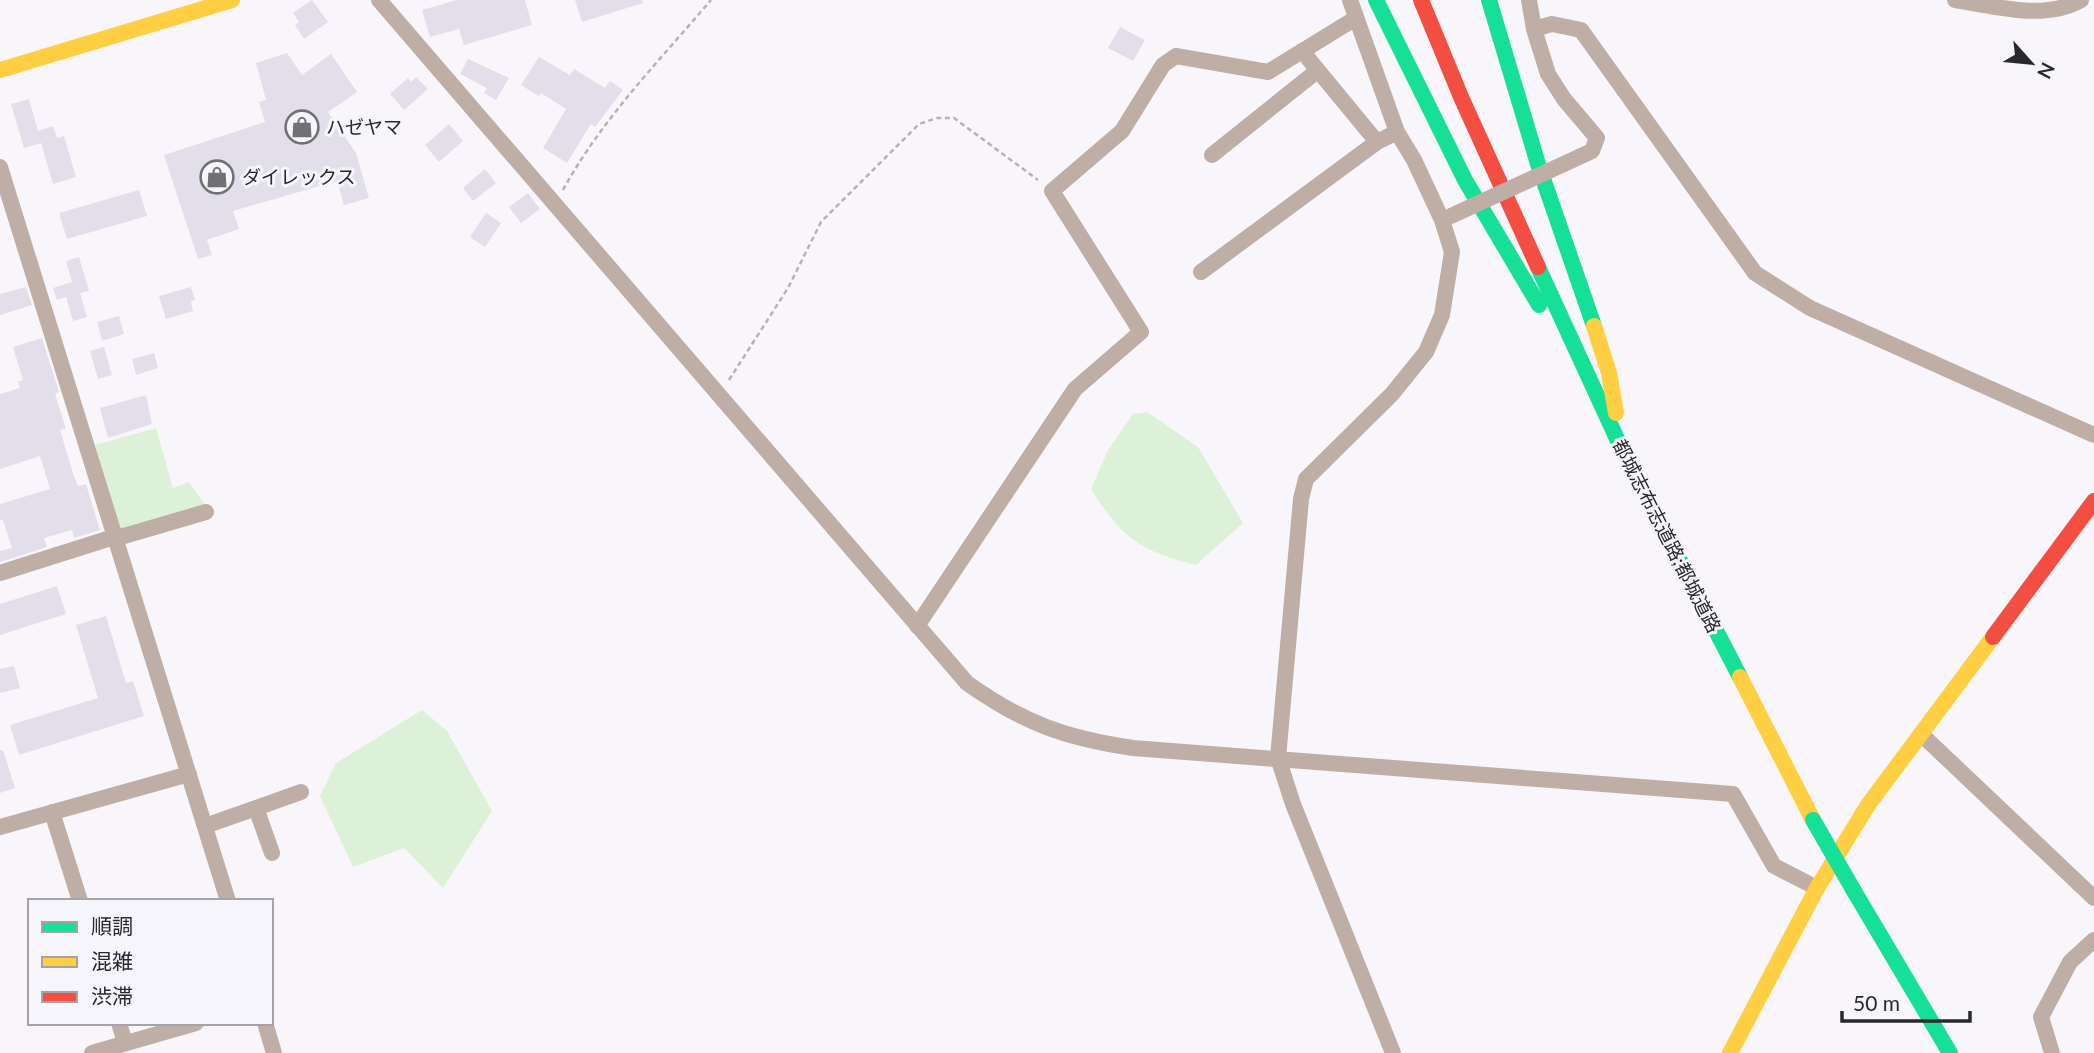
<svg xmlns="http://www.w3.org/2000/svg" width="2094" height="1053" viewBox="0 0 2094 1053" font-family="Lato,'Noto Sans JP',sans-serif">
  <rect width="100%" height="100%" fill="#f8f6fb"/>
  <!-- green -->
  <path fill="#dcf1d7" d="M1147,412L1198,447L1243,523L1196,565C1140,551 1122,538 1091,489L1108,450L1133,414Z
    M156,428L173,488L189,482L206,506L119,530L95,445Z
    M422,710L447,731L492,811L443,888L404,848L353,867L320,796L336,763Z"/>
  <!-- building -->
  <path fill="#e2dfeb" d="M312,0L328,22L304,39L295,25L299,22L293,13Z
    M457,0H525L532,25L464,45L459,29L430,37L422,10Z
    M575,0H642L643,3L582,22Z
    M1120,27L1145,40L1133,61L1108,48Z
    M287,53L302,75L331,54L357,92L328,112L356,153L369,198L344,205L337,181L233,211L239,229L207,240L212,255L198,259L164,155L265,122L259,102L266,100L256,63Z
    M539,57L570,75L574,69L605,88L610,81L623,90L595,127L591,124L567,163L543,148L566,109L541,93L539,96L521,85Z
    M468,59L509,78L496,100L484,93L487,88L460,74Z
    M416,77L428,89L404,110L390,94L408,78L411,82Z
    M29,99L38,131L53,126L57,138L64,136L76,177L53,184L41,143L24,148L11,104Z
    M449,124L463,141L439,162L425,145Z
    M485,169L496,183L473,201L463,188Z
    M139,190L147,216L67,239L59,213Z
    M528,193L540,209L521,223L509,207Z
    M486,213L501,223L485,247L470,237Z
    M79,257L89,291L80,293L87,317L73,321L66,297L57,300L53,288L72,282L66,261Z
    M26,287L32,305L0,315V294Z
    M191,287L195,300L191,301L193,311L166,319L159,296Z
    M119,316L124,334L102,341L97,322Z
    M42,338L59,392L55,394L66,429L60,430L73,473L78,486L86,484L100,530L74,538L72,530L44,538L47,547L0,562V551L12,548L3,520H0V504L50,489L40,456L0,469V394L20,388L18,382L23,380L13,347Z
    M104,347L112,375L98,379L90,351Z
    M154,353L158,368L136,375L132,359Z
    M146,395L152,424L108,438L100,408Z
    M57,586L66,614L0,635V604Z
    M106,616L126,683L133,681L144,716L19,755L10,725L98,698L76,625Z
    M14,666L20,688L0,693V669Z
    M0,750H3L15,788L0,793Z"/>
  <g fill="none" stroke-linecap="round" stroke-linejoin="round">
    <!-- path -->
    <path stroke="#bbb0ae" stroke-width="2.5" stroke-dasharray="5 3.5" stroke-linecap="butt" d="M563,190C601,120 660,60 711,0
      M729,380L788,288L821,222L919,124L937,118H954L1038,180"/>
    <!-- street -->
    <path stroke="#bfaea6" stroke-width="16" d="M379,0L967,683C1023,723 1065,738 1133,748L1733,794L1774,866L1817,888
      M1350,0L1397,132
      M1529,0L1534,29L1552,24L1581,30L1755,273L1810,308L2094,435
      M1955,0C1995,6 2044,21 2081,0
      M1534,29L1548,74L1564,99L1597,138L1592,151L1579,157
      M1302,51L1377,142L1397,132L1414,160L1442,220L1452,252L1442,315L1426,352L1392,394L1306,479L1301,499L1278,758L1293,804L1393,1053
      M1212,155L1317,71
      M0,167L228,901
      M1201,272L1377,142
      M117,538L206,512
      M0,573L117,536
      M917,626L1075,389L1141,332L1052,191L1122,131L1163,65L1176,56L1268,72L1356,18
      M1921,734L2094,898
      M256,808L272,853
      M52,812L80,901
      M205,826L301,792
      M0,827L189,774
      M119,1023L125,1043
      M265,1023L274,1053
      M92,1053L196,1023
      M2052,1053L2041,1017L2070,962L2094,940"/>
    <!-- fast -->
    <path stroke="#16e098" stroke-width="16" d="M1376,0L1465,180L1539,305
      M1489,0L1538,164L1594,326
      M1538,267L1618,441L1740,677
      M1854,891L1950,1053"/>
    <!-- slow -->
    <path stroke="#ffcf43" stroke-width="16" d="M0,70L232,0
      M1594,326L1609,373L1616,413
      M1740,677L1813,820
      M1730,1053L1817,888L1868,805L1993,637"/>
    <!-- jam -->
    <path stroke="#f24e42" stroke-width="16" d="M1421,0L1461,97L1538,267
      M1993,637L2094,501"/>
    <!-- street-bridge -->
    <path stroke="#bfaea6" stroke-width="16" d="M1451,216L1579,157"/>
    <!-- fast-bridge -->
    <path stroke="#16e098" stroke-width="16" d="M1813,820L1854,891"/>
  </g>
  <!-- icons -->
  <defs>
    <symbol id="shop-ring" viewBox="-11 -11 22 22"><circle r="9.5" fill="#f7f5fc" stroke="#717174" stroke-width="1.5"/><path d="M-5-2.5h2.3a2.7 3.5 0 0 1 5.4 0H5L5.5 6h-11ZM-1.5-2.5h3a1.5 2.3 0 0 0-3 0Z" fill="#717174"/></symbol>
  </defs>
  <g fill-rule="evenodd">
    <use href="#shop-ring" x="283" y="108" width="38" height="38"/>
    <use href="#shop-ring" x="198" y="158" width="38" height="38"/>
  </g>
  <g text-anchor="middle" stroke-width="6" stroke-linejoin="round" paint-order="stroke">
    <!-- poi labels -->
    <g font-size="19" fill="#29292b" stroke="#f7f5fc" text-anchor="start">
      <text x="326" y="134">ハゼヤマ</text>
      <text x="242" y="184">ダイレックス</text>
    </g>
    <!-- street labels -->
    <g font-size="19" fill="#29292b" stroke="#f7f5fc">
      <text transform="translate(1667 536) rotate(63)" y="7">都城志布志道路;都城道路</text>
    </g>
  </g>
  <!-- legend -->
  <rect x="28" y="899" width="245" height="126" fill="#f7f5fc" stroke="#a5a3a8" stroke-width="2"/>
  <rect x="42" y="922" width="35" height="10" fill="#16e098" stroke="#a5a3a8" stroke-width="2"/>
  <text x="91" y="934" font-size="21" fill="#29292b">順調</text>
  <rect x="42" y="957" width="35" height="10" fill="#ffcf43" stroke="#a5a3a8" stroke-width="2"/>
  <text x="91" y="969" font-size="21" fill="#29292b">混雑</text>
  <rect x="42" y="992" width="35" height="10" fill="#f24e42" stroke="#a5a3a8" stroke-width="2"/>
  <text x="91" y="1004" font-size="21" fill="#29292b">渋滞</text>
  <!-- north arrow -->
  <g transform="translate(2031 63) rotate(117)" stroke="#f7f5fc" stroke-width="5" paint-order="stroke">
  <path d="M0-5L12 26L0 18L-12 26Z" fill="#29292b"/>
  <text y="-10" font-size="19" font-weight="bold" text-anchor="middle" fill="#29292b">N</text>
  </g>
  <!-- scale -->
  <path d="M1842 1011v10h128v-10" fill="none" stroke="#29292b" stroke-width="3.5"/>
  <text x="1853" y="1011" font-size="21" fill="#29292b" stroke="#f7f5fc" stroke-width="5" paint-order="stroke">50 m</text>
</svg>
